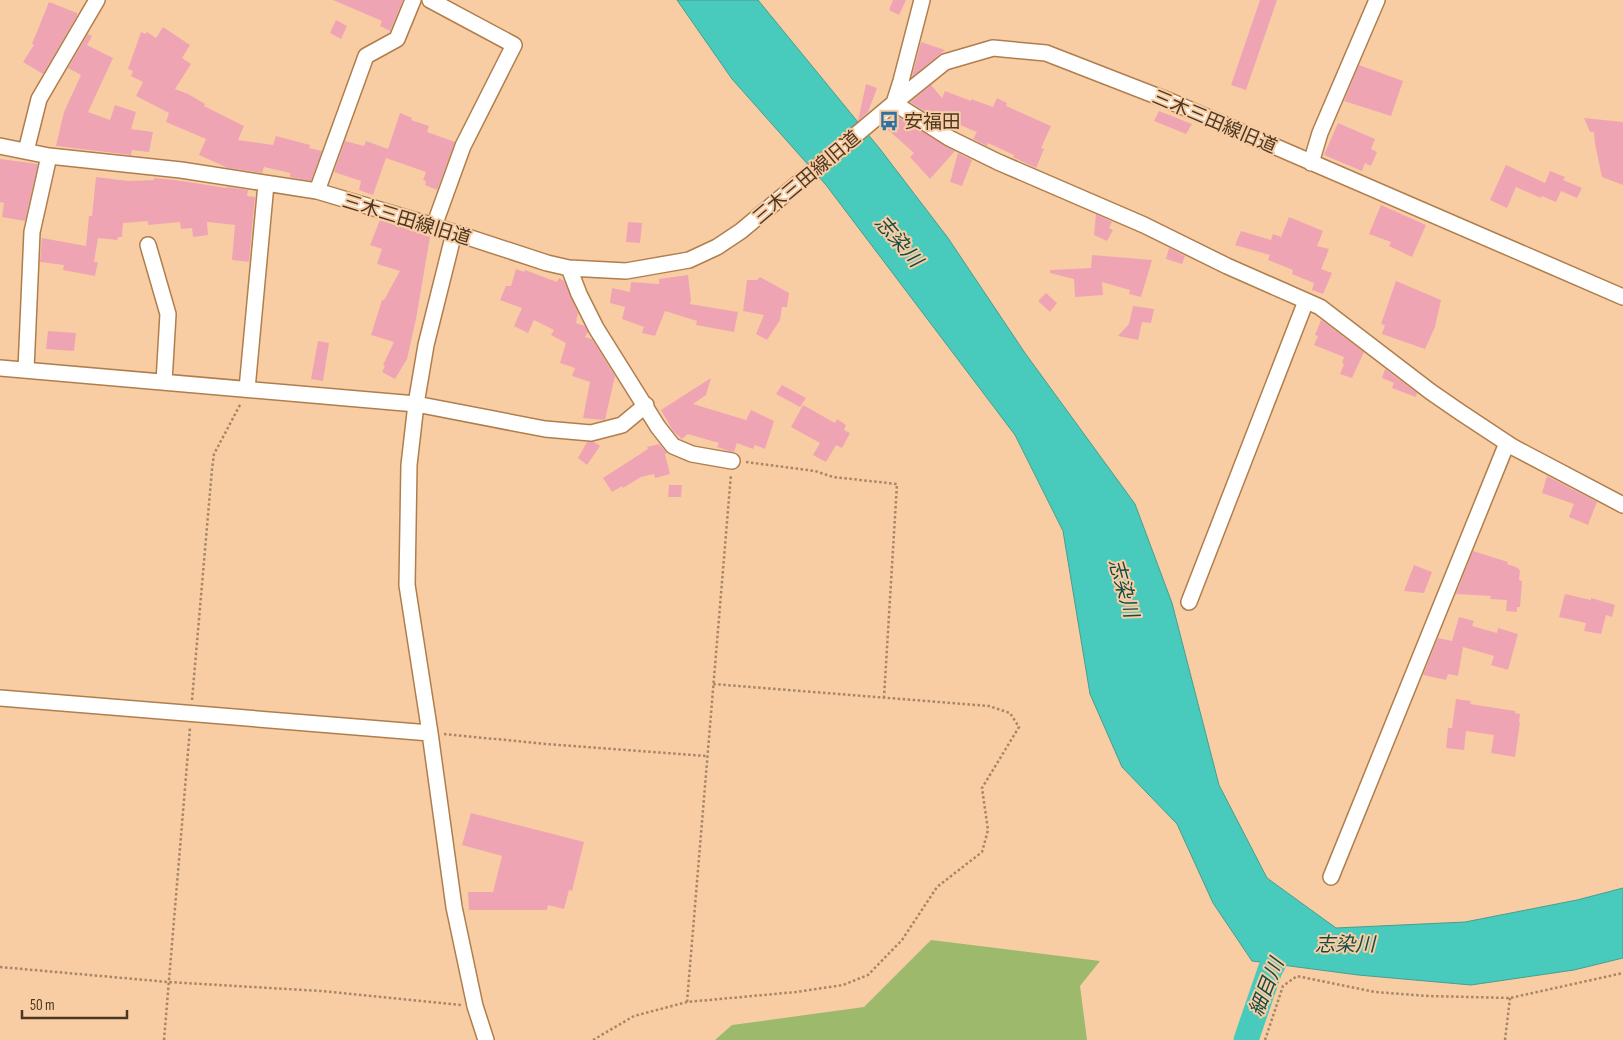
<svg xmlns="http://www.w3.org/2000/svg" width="1623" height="1040" viewBox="0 0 1623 1040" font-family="'Sofia Sans Condensed','Noto Sans JP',sans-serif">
  <rect width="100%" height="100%" fill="#f8cda4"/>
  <!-- green -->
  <path fill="#9db96c" d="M931,940L1100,961L1080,986L1087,1040H715L732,1025L864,1007Z"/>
  <!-- water -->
  <path fill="#48cabc" stroke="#499e8e" d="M677,0H758L880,149L948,238L1025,353L1135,504L1172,603L1219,785L1267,878L1336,928L1465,922L1577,900L1623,888V958L1574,970L1471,985L1358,975L1252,961L1213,903L1177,824L1122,767L1090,694L1063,531L1015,435L826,185L732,79Z"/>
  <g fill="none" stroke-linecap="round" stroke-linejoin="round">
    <!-- river -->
    <path stroke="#48cabc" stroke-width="25" d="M1246,1040L1270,970L1289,935"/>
  </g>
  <!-- building -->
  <path fill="#efa4b4" d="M333,0H403L390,31L380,26L382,21Z
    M893,0H906L899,15L889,10Z
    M1260,0H1277L1246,90L1231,85Z
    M49,2L77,13V16L43,74L23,62L34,45L32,44Z
    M336,20L347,26L341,39L330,33Z
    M163,27L190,45L182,58L191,64L175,89L188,94L205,104L204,106L244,126L238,140L273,145L276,136L310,145L309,148L322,151L311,181L290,177V173L264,167L262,173L228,168L199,155L206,139L166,122L169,113L136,96L143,82L131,76L133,71L128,69L141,32L145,34L147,32L156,38Z
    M88,34L92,36L87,45L113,58L88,112L110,120L115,105L136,112L131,129L153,132L149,152L132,150L131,155L56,146L64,112L81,75L68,68Z
    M921,42L945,50L912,77Z
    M1359,65L1403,81L1391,116L1344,101Z
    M866,84L877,88L868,112L858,121Z
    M931,85L942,98L945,91L971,101V99L993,107L997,98L1007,103L1006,106L1051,126L1041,148L1044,149L1036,168L1013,157L1014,155L988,143L987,146L973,139L977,132L948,120L946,125L910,102Z
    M1159,111L1192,124L1186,134L1154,121Z
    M400,113L412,118L411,120L429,126L427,132L455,142L437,190L425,185L426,181L423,180L426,172L386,158L373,195L359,190L361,181L334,172L345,141L364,146L366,141L388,149Z
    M898,117L955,151L930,179L910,157L914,153L887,129Z
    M1584,118L1623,122V185L1602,177L1595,144L1594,132H1590Z
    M1338,123L1375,139L1371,149L1377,152L1371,166L1365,163L1362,171L1324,155Z
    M958,153L972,160L962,186L950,182Z
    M0,159L38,164L25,221L2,217L4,203L0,202Z
    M1506,165L1545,183L1550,171L1565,177L1563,180L1582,188L1577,198L1561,191L1556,202L1542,196L1541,198L1516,187L1507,208L1490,200Z
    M96,177L128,181L154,180V178L175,180L227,188V187L248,190L247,196L255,197L249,262L232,260L235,225L207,222L208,235L193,237L192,228L181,229L180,222L148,225V221L123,223L122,237H118L117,240L98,238L94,262H98L95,276L63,270L64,265L40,262L42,238L86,246L89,216H92Z
    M1381,205L1426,225L1412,257L1389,246L1391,242L1369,234Z
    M1096,214L1112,222L1109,228L1113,230L1107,241L1094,235Z
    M1289,217L1323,231L1317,246L1329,249L1321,269L1332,273L1323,294L1312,290L1314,283L1292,274L1293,270L1268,260L1270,255L1235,245L1241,231L1271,240L1273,234L1281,237Z
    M380,220L430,237L416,319L407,359L395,379L382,372L385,366L383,365L394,342L371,335L382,300H384L400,271L377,264L382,249L370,245Z
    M628,222L642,223L640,243L626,242Z
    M1169,248L1185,256L1182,264L1166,259Z
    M1092,255L1152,260L1141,297L1129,294L1130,290L1102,282L1103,295L1075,297L1074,279L1050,273V270L1091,268Z
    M516,269L524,272L525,270L557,282L559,278L564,281L578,313L576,323L585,326L588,332L585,337L592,339L615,376L605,420L583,418L590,382L572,376L575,368L560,363L566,343L551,335L554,330L534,320L528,333L514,326L522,308L500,300L506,286H511Z
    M688,275L691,300L690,304L738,312L734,332L696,325L697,321L665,311L655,336L642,333L644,327L622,319L625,307L610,303L612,288L630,292L631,282L659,284V279Z
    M760,277L789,293L787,307H782L780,320L767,340L756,334L764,315L743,311L747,280H757Z
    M1396,281L1441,300L1435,327L1425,349L1382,334L1385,325L1381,324Z
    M1046,293L1057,303L1050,312L1038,301Z
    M1133,306L1154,309L1151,323L1142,322L1138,340L1118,336L1129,324Z
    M1321,320L1364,352L1352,378L1340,374L1344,364L1342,363L1344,357L1314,345L1318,336L1315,335Z
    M48,331L76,333L74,351L46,349Z
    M318,341L329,343L323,381L311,379Z
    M1385,369L1417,393L1416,397L1392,388L1394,383L1382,378Z
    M711,378L706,395L693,404L746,420L751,410L774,421L765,449L755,445L753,449L737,443L734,452L729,451L717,447L719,443L688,434L682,439L673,431L661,410Z
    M782,385L806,398L800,407L776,394Z
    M803,405L835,423L837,419L846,425L844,430L850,433L842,448L836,445L826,462L813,455L820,443L791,427Z
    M587,442H594L600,446L587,465L578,458Z
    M659,444L667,453L665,454L670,474L655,478L654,474L641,477L623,488L622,486L612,492L603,478L648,449L647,447Z
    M1547,476L1597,502L1588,525L1569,517L1574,504L1542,493Z
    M669,485H682L681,497H668Z
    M1473,551L1508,562L1507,564L1518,568L1520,571L1519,580L1522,581L1520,607H1517V612L1506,611L1507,600L1490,599L1491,596L1456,594Z
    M1414,565L1432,572L1424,593L1404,591Z
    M1565,594L1591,600V598L1615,605L1612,617L1606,615L1601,634L1584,631L1586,623L1559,617Z
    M1459,617L1474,621L1472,626L1497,633L1498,628L1518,634L1508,670L1491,665L1494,656L1463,647L1458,676L1448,674L1446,680L1423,675L1438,638L1452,641Z
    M1456,699L1471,701L1470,704L1515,711V713L1520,714L1519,722H1520L1515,757L1491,753L1494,735L1466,731L1464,750L1446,748L1448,728H1452Z
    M471,813L584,842L572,891L569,890L564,909L548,905L547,910H469L468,892H493L502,856L462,845Z"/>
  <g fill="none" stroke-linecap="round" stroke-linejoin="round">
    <defs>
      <path id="minor" d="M430,0L514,45L463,146L434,226
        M922,0L901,81L894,103L949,138L998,162L1144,225L1227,266L1320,307L1431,392L1460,412L1513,447L1623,505
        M0,146L49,156L181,170L317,191L434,226L547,263L569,268L626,271L689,260L717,247L741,231L894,103L945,62L993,48L1046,53L1172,102L1623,297
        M26,151L39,99L97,0
        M1311,163L1320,133L1377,0
        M317,191L366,56L397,39L413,0
        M454,233L426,345L416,404L409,465L407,585L430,733L454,907L475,1006L486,1040
        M148,245L168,314L164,382
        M569,268L579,294L596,328L658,427L673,446L692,454L732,461
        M0,368L416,404L545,429L591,433L622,425L646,405
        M26,370L32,232L49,156
        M247,389L266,184
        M1189,602L1306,301
        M0,698L430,733
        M1331,877L1507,443"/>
    </defs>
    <!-- minor casing -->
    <use href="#minor" stroke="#b07e4c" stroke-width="18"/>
    <!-- path -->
    <path stroke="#a68666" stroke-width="2.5" stroke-dasharray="2.5 2.5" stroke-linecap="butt" d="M746,462L815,471L833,477L897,484L884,697
      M192,700L212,469L214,454L241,403
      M444,734L546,744L706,756
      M0,967L168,982L321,991L461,1005
      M687,1002L731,474
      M164,1040L190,728
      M593,1040L634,1016L687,1002L796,992L843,985L868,975L902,940L937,887L982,852L988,830L982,788L1019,727L1010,713L989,706L713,684
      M1265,1040L1283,986L1297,976L1375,992L1428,996L1510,998L1623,973
      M1505,1040L1510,998"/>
    <!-- minor -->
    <use href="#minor" stroke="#fff" stroke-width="15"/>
  </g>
  <!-- icons -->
  <defs>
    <symbol id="bus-bare" viewBox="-9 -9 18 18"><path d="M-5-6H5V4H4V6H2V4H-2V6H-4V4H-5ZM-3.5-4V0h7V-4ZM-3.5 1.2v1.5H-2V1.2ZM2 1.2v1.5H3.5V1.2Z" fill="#2c71a6" stroke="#f8cda4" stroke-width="2.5" paint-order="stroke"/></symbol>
  </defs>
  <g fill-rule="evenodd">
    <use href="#bus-bare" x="875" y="107" width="28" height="28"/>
  </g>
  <g text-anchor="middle" stroke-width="4" stroke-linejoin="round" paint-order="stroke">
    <!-- poi labels -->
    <g font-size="19" fill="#4c3722" stroke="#f8cda4" text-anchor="start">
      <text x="904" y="128">安福田</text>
    </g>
    <!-- street labels -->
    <g font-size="19" fill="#4c3722" stroke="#f8cda4">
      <text transform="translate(1215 121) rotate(23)" y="7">三木三田線旧道</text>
      <text transform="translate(806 177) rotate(-40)" y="7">三木三田線旧道</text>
      <text transform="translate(407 219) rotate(17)" y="7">三木三田線旧道</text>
    </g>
    <!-- water labels -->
    <g font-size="20" font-style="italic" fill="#134b46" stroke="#f8cda4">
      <text transform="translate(899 241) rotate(49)" y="7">志染川</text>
      <text transform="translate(1124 588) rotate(74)" y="7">志染川</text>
      <text x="1345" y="951">志染川</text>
      <text transform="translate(1266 987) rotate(-68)" y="7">細目川</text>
    </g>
  </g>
  <!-- scale -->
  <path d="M22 1010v8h105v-8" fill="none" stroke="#4c3722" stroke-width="2.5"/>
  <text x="30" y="1010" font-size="15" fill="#4c3722" stroke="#f8cda4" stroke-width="4" paint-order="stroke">50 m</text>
</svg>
